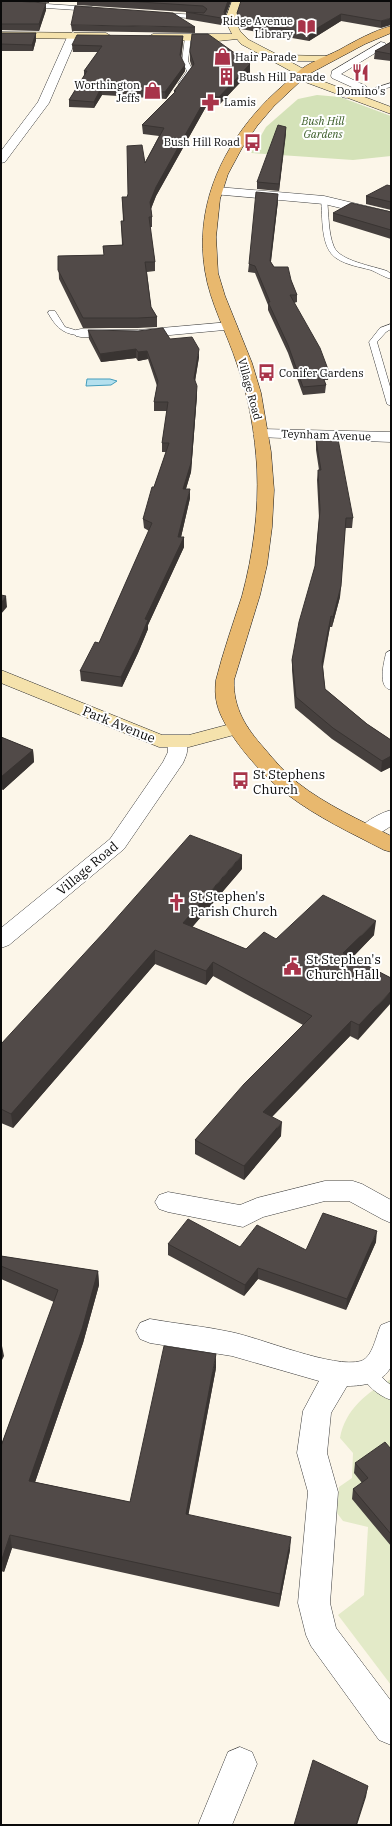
<svg xmlns="http://www.w3.org/2000/svg" width="392" height="1826" viewBox="0 0 392 1826" font-family="'IBM Plex Serif',serif">
  <rect width="100%" height="100%" fill="#fcf6e9"/>
  <!-- green -->
  <path fill="#d4e2b8" d="M317,95L340,97L391,116V156L353,160L251,153L266,127L298,99Z"/>
  <!-- pitch -->
  <path fill="#e3eac8" d="M391,1379V1685L338,1615L364,1595L368,1527L343,1521L337,1513L339,1487L352,1478L353,1453L340,1438C345,1409 368,1392 391,1379Z"/>
  <!-- water -->
  <path fill="#b4e0ee" stroke="#449dbc" d="M87,379H110L117,381L111,385L86,386Z"/>
  <g fill="none" stroke-linecap="round" stroke-linejoin="round">
    <defs>
      <path id="lane" d="M1,1L92,7L95,9L92,11L1,5Z
        M160,13L201,15L204,17L201,19L162,16L159,14Z
        M188,35L191,37L188,61L193,71L183,85L181,86L178,84L187,71L182,61L185,37Z
        M391,83V87L378,90L375,88Z
        M324,198L327,200C329,215 328,233 334,247C340,261 373,266 387,271L391,274V279C384,277 378,273 371,270C360,267 346,265 336,258C320,247 323,217 321,200Z
        M49,311H55L65,327L85,333C82,335 80,335 76,335C61,333 55,325 48,313Z
        M391,324V329L386,332L377,342L391,390V406L387,404L369,342L380,328Z
        M391,650V690C377,687 384,663 386,653Z
        M367,1364C377,1368 381,1379 391,1385V1400C377,1395 366,1385 359,1371L362,1366Z"/>
      <path id="street" d="M73,32L78,35L49,103L5,162L1,163V151L38,102L68,35Z
        M381,42L385,43L386,45L385,47L341,74L366,86L368,89L367,91L346,98L342,97L341,95L342,93L354,88L332,78L331,76L332,71Z
        M217,187L324,196L391,212V220L324,204L213,194L211,191L213,188Z
        M230,322L235,323L237,326L235,329L138,338L81,337L76,336L74,333L76,330L81,329L138,330Z
        M261,429L391,432V442L256,437L253,434L256,431Z
        M177,736L184,738C190,747 187,754 183,763L124,849L9,945L1,948V928L110,839L163,762L168,752L167,742L170,738Z
        M391,810V826C380,833 372,840 360,837L357,832C363,822 380,813 391,810Z
        M325,1181H353L362,1184L391,1200V1223L382,1219L349,1201H325L263,1217L243,1227L168,1212L159,1209L155,1202L159,1195L168,1192L240,1205L257,1198Z
        M150,1319C177,1324 204,1326 231,1332C261,1338 334,1369 361,1361C373,1357 376,1335 381,1325L391,1321V1367C382,1383 364,1386 347,1386L331,1413L327,1453L338,1492L330,1603L336,1628L391,1701V1745L379,1740L311,1646L306,1635L298,1603L308,1492L297,1453L303,1411L319,1381L232,1356L150,1343L140,1339L136,1331L140,1323Z
        M240,1747L252,1752L257,1764L232,1825H198L228,1752Z"/>
      <path id="secondary" d="M232,1H242L235,20L240,31L249,40L278,55L334,56L335,58L330,61H289L307,71L308,73L306,75L391,107V114L297,79L296,77L298,75L241,44L237,39L218,41L153,40L148,37L153,34H232L225,20Z
        M1,32L106,33L111,36L106,39L1,38Z
        M1,670L162,735H189L238,722L245,724L248,728L245,732L189,747H159L1,683Z"/>
      <path id="primary" d="M391,26V33L365,44L307,75L274,106L257,126L242,148L228,174L220,199L216,237L218,273L225,296L252,363L261,393L271,452L274,490L272,527L267,565L260,595L234,680C233,708 246,728 264,748C274,760 285,773 298,783C326,805 360,820 391,836V852L384,850C351,833 317,817 288,795C264,778 224,733 217,704C215,696 215,688 216,680C223,652 233,624 242,596C253,555 259,511 257,469C255,433 249,398 237,364C227,333 210,303 205,271C195,211 218,155 258,110C270,96 285,84 299,71C306,64 329,55 339,50C355,41 373,31 391,26Z"/>
    </defs>
    <!-- lane casing -->
    <use href="#lane" stroke="#3d3d3d" stroke-width="1"/>
    <!-- street casing -->
    <use href="#street" stroke="#3d3d3d" stroke-width="1"/>
    <!-- secondary casing -->
    <use href="#secondary" stroke="#2c2c2c" stroke-width="1"/>
    <!-- primary casing -->
    <use href="#primary" stroke="#1b1b1b" stroke-width="1"/>
    <!-- lane -->
    <use href="#lane" fill="#fff" fill-rule="evenodd"/>
    <!-- street -->
    <use href="#street" fill="#fff" fill-rule="evenodd"/>
    <!-- secondary -->
    <use href="#secondary" fill="#f5e2ac" fill-rule="evenodd"/>
    <!-- primary -->
    <use href="#primary" fill="#e8b86e" fill-rule="evenodd"/>
  </g>
  <!-- wall -->
  <path fill="#46403e" d="M1,1L46,10L39,31L1,30Z
    M23,1H49V3Z
    M77,1H231L225,16L227,19V26L186,19V12L77,5Z
    M391,1L381,28L341,21L309,41L241,29L237,20V13Z
    M71,25L195,27V33L72,31Z
    M1,33H36V40L33,51H1Z
    M183,36V42L181,56L185,71L166,99L102,95L94,108L69,107V100L84,76V71L98,52H73L72,45Z
    M391,42V61L374,59L375,51Z
    M190,52L250,64V72L219,105H207L156,196L151,209L152,217V227H150L155,262V271L147,272L151,307L157,317V327L138,328H83L59,279L58,256L104,255L103,246L122,245L121,221H123L122,197H127L159,136L143,134L142,125L174,93V91L192,67L190,61Z
    M286,127L279,191L257,189V182Z
    M391,186V210L366,204V196Z
    M278,201L271,262L274,267L291,280L297,295V302L294,303L329,372L328,380H324L326,385L325,393L303,395L288,353L268,310V305L255,273L248,272L249,264Z
    M391,212V242V239L333,221V213Z
    M88,330L170,339L199,357L195,381L197,395L191,472L186,489L190,498L181,537H184V547L148,625V629L138,653L122,687L81,681L80,671L99,643L149,531L144,528L143,519L166,452H162V443L167,411H154V402L157,386L148,359L138,361L136,358L101,362L89,339Z
    M316,440L353,518L352,528H345L340,597L332,627H330L323,667L325,689L367,724L391,740V767L381,772L332,739L295,708L292,670V660L315,566L319,518L317,480L318,470H319L316,450Z
    M1,737L33,750L34,762L3,790L1,789Z
    M242,869L192,927L246,949L276,939L374,935L352,958L391,978L358,1040L350,1036L272,1117L281,1136L244,1180L195,1154V1140L303,1025L213,976L206,985L155,964L13,1128L1,1123V1044Z
    M376,1242L346,1310L258,1279L244,1296L168,1255V1244L306,1250Z
    M1,1256L98,1271L99,1285L83,1343L35,1482L130,1502L216,1368L188,1515L290,1550L279,1607L12,1548L4,1572L1,1571V1446L54,1302L1,1279Z
    M391,1449V1546L352,1499L353,1489L362,1483L354,1473L355,1463Z"/>
  <!-- shaded-wall -->
  <path fill="#393432" d="M228,1H231L224,19V12Z
    M46,3V10L39,31V24Z
    M341,14V21L309,41V33Z
    M391,18V25L381,28V21Z
    M36,33V40L33,51L32,45Z
    M183,36V42L181,61L180,55Z
    M250,64V72L219,105V97Z
    M185,65V71L166,99L165,92Z
    M101,88L102,95L94,108V102Z
    M207,96V105L156,196L150,211V202L156,187Z
    M286,127V134L279,191V184Z
    M278,194V201L270,268V261Z
    M136,349V358L101,362L100,354Z
    M199,349V357L194,387V378Z
    M147,351L148,359L138,361V352Z
    M197,386V395L191,472L183,498V489Z
    M190,489V498L179,546L178,537Z
    M345,528L340,597L332,627L333,617Z
    M184,537V547L148,625V629L138,653L122,687L121,677L145,619Z
    M6,596L7,607L1,614V602Z
    M331,616L330,627L321,673L322,662Z
    M33,750L34,762L3,790L1,777Z
    M391,756V767L381,772L382,761Z
    M242,855V869L183,938V923Z
    M376,921L374,935L342,968L343,953Z
    M155,950V964L13,1128L11,1114Z
    M213,962V976L206,985V971Z
    M391,991V1003L358,1040L359,1025Z
    M351,1021L350,1036L263,1126V1112Z
    M282,1122L281,1136L244,1180V1166Z
    M377,1231L376,1242L346,1310L347,1299Z
    M258,1268V1279L244,1296L245,1285Z
    M98,1271L99,1285L83,1343L31,1494L29,1481Z
    M2,1346L4,1356L1,1362V1348Z
    M216,1354V1368L186,1528V1514Z
    M10,1535L12,1548L4,1572L2,1559Z
    M291,1537L290,1550L279,1607L280,1594Z
    M368,1786L366,1797L357,1825H356Z"/>
  <!-- building -->
  <path fill="#514a48" stroke="#393432" d="M1,1H14L46,3L39,24H1Z
    M124,1H228L224,12L227,19L186,12L204,13L207,9L203,6Z
    M241,1H391V18L381,21L341,14L309,33L241,22L237,13Z
    M75,6L173,13L195,27L71,25Z
    M1,33H36L32,45L1,44Z
    M192,34H208L250,64L219,97L207,96L156,187L150,202L152,217H149L155,262H145L151,307L157,317L138,318H83L58,270V256L104,255L103,246L123,245L121,221H124L122,197H127L128,194L127,146L142,145L145,163L164,128L142,125L176,91H174L194,64L190,52Z
    M77,35L183,36L180,55L185,65L165,92L101,88L94,102L69,100L87,71H84L102,46L72,45Z
    M391,42V54L375,51Z
    M278,125L286,127L279,184L257,182Z
    M387,185L391,186V202L366,196Z
    M256,192L278,194L270,261L274,267H288L291,280L297,295H290L320,348L329,372H321L326,385L303,387L288,345L268,302H270L255,266L249,264Z
    M351,203L391,212V230L333,213Z
    M163,328L170,339L192,337L199,349L194,378L197,386L191,463L183,489H190L178,537H184L145,619L148,620L138,643L121,677L80,671L95,642L99,643L152,523L143,519L152,487H154L169,443H162L168,402H154L158,381L147,351L138,352L136,349L100,354L88,330L138,331Z
    M338,439L353,518H346L341,586L333,617L331,616L322,662L325,689L367,724L391,740V756L382,761L333,728L296,697L292,660L299,622L315,566L320,510L318,470H321L316,440Z
    M1,595L6,596L1,602Z
    M1,737L33,750L1,777Z
    M190,835L242,855L183,923L246,949L264,932L276,939L323,895L376,921L343,953L391,978V991L359,1025L351,1021L263,1112L282,1122L244,1166L195,1140L244,1084L312,1016L213,962L206,971L155,950L11,1114L1,1109V1044L106,930Z
    M323,1213L377,1231L347,1299L258,1268L245,1285L168,1244L188,1219L240,1247L257,1225L306,1250Z
    M1,1256L98,1271L82,1329L29,1481L130,1502L164,1346L216,1354L186,1514L291,1537L280,1594L10,1535L2,1559H1V1446L58,1290L1,1266Z
    M385,1442L391,1449V1534L353,1489L368,1478L355,1463Z
    M313,1760L368,1786L356,1825H294Z"/>
  <!-- icons -->
  <defs>
    <symbol id="library-bare" viewBox="-9 -9 18 18"><path d="M-6-4Q-3-5.5-.7-3.5V5Q-3 3-6 4ZM6-4Q3-5.5 .7-3.5V5Q3 3 6 4Z" fill="#a8344a" stroke="#fff" stroke-width="2.5" paint-order="stroke"/></symbol>
    <symbol id="shop-bare" viewBox="-9 -9 18 18"><path d="M-5-2.5h2.3a2.7 3.5 0 0 1 5.4 0H5L5.5 6h-11ZM-1.5-2.5h3a1.5 2.3 0 0 0-3 0Z" fill="#a8344a" stroke="#fff" stroke-width="2.5" paint-order="stroke"/></symbol>
    <symbol id="restaurant-bare" viewBox="-9 -9 18 18"><path d="M-5-6h1v4h1v-4h1v4h1v-4h1v5L-1.5 .5V6h-2V.5L-5-1ZM5-6V6H3V1.5H1.5Q1.5-4 5-6Z" fill="#a8344a" stroke="#fff" stroke-width="2.5" paint-order="stroke"/></symbol>
    <symbol id="building-bare" viewBox="-9 -9 18 18"><path d="M-4-6H4V6H1V3H-1V6H-4ZM-2.5-4.3h1.7v1.8h-1.7ZM.8-4.3h1.7v1.8H.8ZM-2.5-1h1.7V.8h-1.7ZM.8-1h1.7V.8H.8Z" fill="#a8344a" stroke="#fff" stroke-width="2.5" paint-order="stroke"/></symbol>
    <symbol id="pharmacy-bare" viewBox="-9 -9 18 18"><path d="M-2-6h4v4h4v4h-4v4h-4v-4h-4v-4h4Z" fill="#a8344a" stroke="#fff" stroke-width="2.5" paint-order="stroke"/></symbol>
    <symbol id="bus-bare" viewBox="-9 -9 18 18"><path d="M-5-6H5V4H4V6H2V4H-2V6H-4V4H-5ZM-3.5-4V0h7V-4ZM-3.5 1.2v1.5H-2V1.2ZM2 1.2v1.5H3.5V1.2Z" fill="#a8344a" stroke="#fff" stroke-width="2.5" paint-order="stroke"/></symbol>
    <symbol id="church-bare" viewBox="-9 -9 18 18"><path d="M-1.2-6h2.4v3.5h3.3v2.4h-3.3V6h-2.4V-.1h-3.3v-2.4h3.3Z" fill="#a8344a" stroke="#fff" stroke-width="2.5" paint-order="stroke"/></symbol>
    <symbol id="civic-bare" viewBox="-9 -9 18 18"><path d="M-.6-6.5H3V-4.5H.6V-3L4-1V1h2V6H-6V1h2V-1L-.6-3ZM-1.2 2.5V6h2.4V2.5Z" fill="#a8344a" stroke="#fff" stroke-width="2.5" paint-order="stroke"/></symbol>
  </defs>
  <g fill-rule="evenodd">
    <use href="#library-bare" x="294" y="14" width="25" height="25"/>
    <use href="#shop-bare" x="210" y="44" width="25" height="25"/>
    <use href="#restaurant-bare" x="348" y="60" width="25" height="25"/>
    <use href="#building-bare" x="214" y="64" width="25" height="25"/>
    <use href="#shop-bare" x="140" y="78" width="25" height="25"/>
    <use href="#pharmacy-bare" x="198" y="90" width="25" height="25"/>
    <use href="#bus-bare" x="240" y="130" width="25" height="25"/>
    <use href="#bus-bare" x="254" y="360" width="25" height="25"/>
    <use href="#bus-bare" x="228" y="768" width="25" height="25"/>
    <use href="#church-bare" x="164" y="890" width="25" height="25"/>
    <use href="#civic-bare" x="280" y="954" width="25" height="25"/>
  </g>
  <g text-anchor="middle" stroke-width="4" stroke-linejoin="round" paint-order="stroke">
    <!-- far-poi labels -->
    <g font-size="11" fill="#0a0a0a" stroke="#fff" text-anchor="start">
      <text x="293" y="25" text-anchor="end">Ridge Avenue<tspan x="293" dy="13">Library</tspan></text>
      <text x="235" y="61">Hair Parade</text>
      <text x="239" y="81">Bush Hill Parade</text>
      <text x="140" y="89" text-anchor="end">Worthington<tspan x="140" dy="13">Jeffs</tspan></text>
      <text x="361" y="95" text-anchor="middle">Domino's</text>
      <text x="224" y="106">Lamis</text>
      <text x="240" y="146" text-anchor="end">Bush Hill Road</text>
      <text x="279" y="377">Conifer Gardens</text>
    </g>
    <!-- far-park labels -->
    <g font-size="11" font-style="italic" fill="#365923" stroke="#fff">
      <text x="323" y="125">Bush Hill<tspan x="323" dy="13">Gardens</tspan></text>
    </g>
    <!-- far-street labels -->
    <g font-size="11" fill="#0a0a0a" stroke="#fff">
      <text transform="translate(250 389) rotate(75)" y="4">Village Road</text>
      <text transform="translate(326 435) rotate(2)" y="4">Teynham Avenue</text>
    </g>
    <!-- street labels -->
    <g font-size="13" fill="#0a0a0a" stroke="#fff">
      <text transform="translate(119 724) rotate(22)" y="5">Park Avenue</text>
      <text transform="translate(87 868) rotate(-40)" y="5">Village Road</text>
    </g>
    <!-- poi labels -->
    <g font-size="13" fill="#0a0a0a" stroke="#fff" text-anchor="start">
      <text x="253" y="779">St Stephens<tspan x="253" dy="15">Church</tspan></text>
      <text x="190" y="901">St Stephen's<tspan x="190" dy="15">Parish Church</tspan></text>
      <text x="306" y="964">St Stephen's<tspan x="306" dy="15">Church Hall</tspan></text>
    </g>
  </g>
  <!-- border -->
  <rect width="392" height="1826" fill="none" stroke="#0a0a0a" stroke-width="4"/>
</svg>
